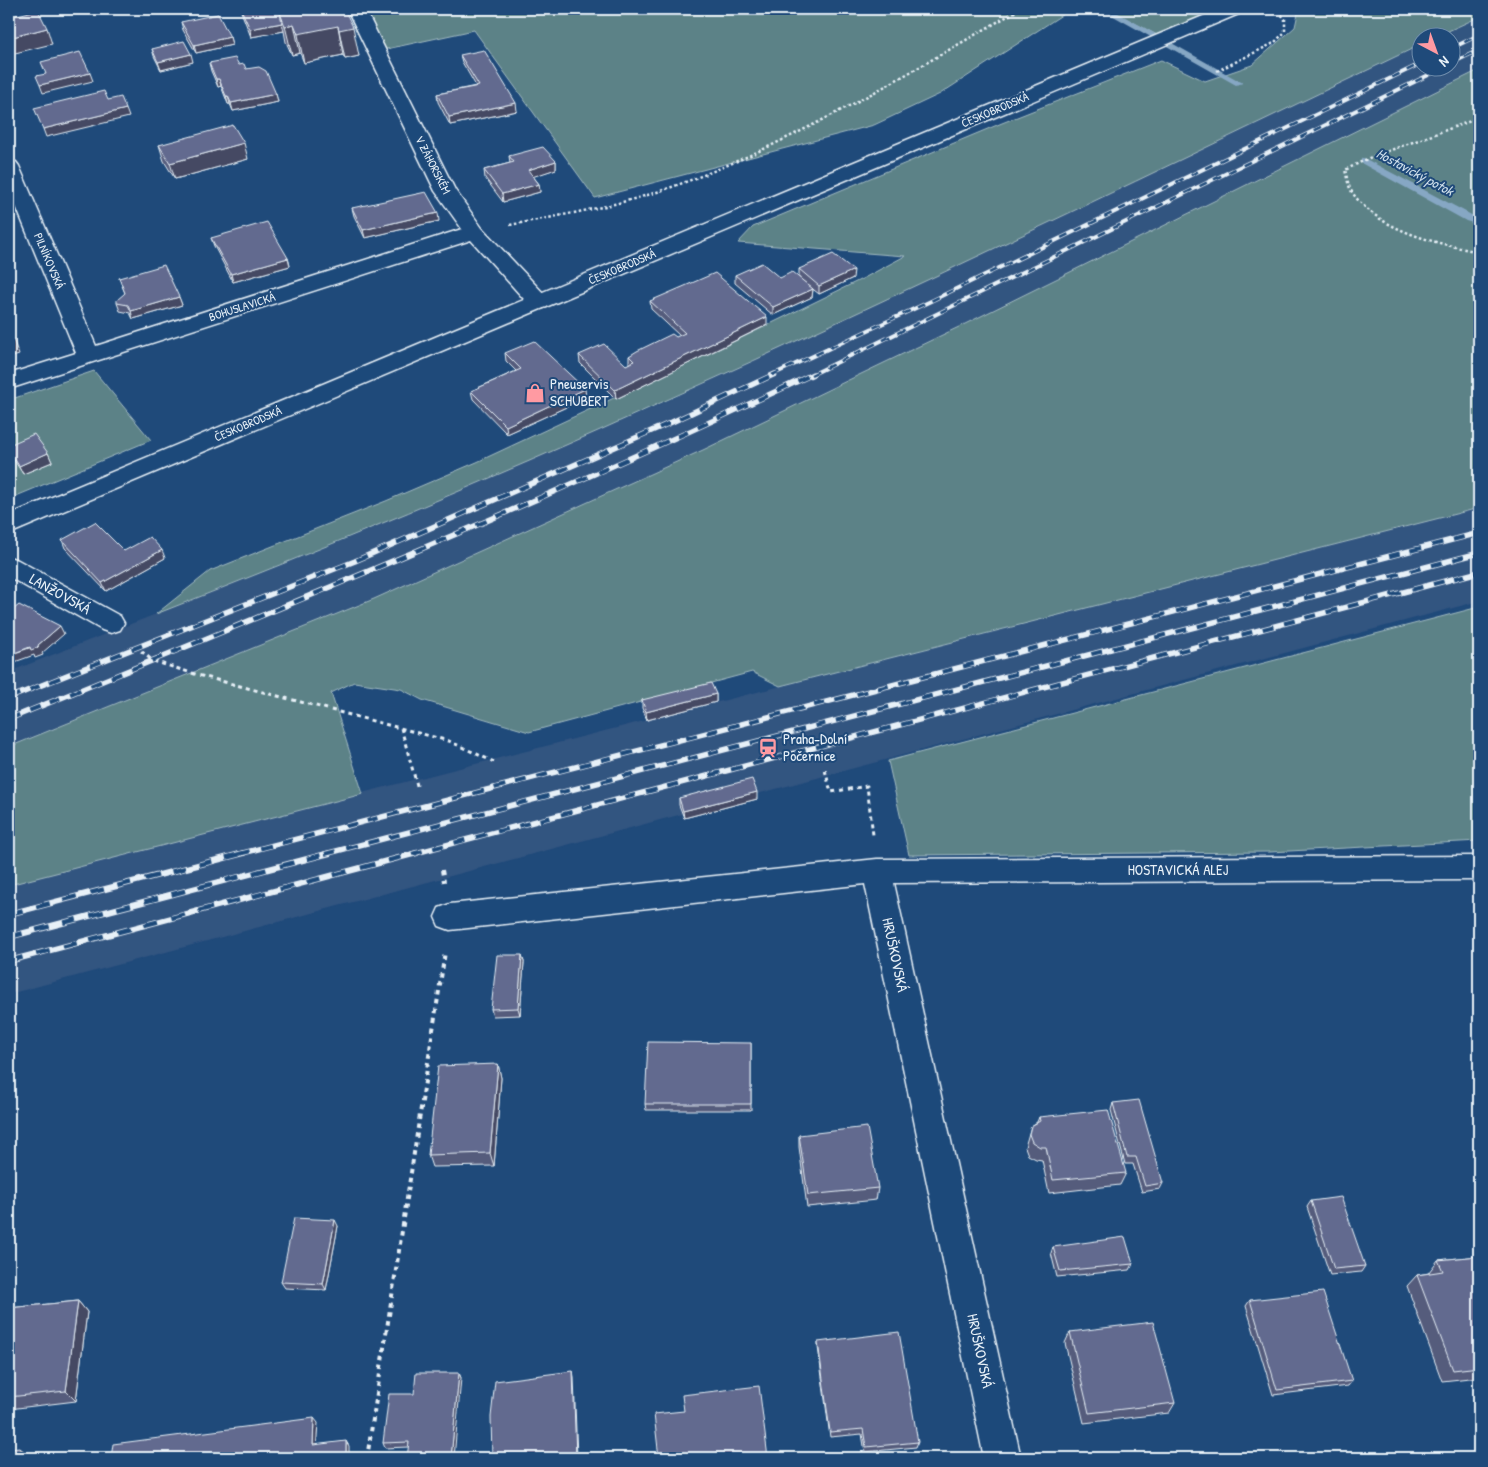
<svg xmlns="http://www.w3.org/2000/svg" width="1488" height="1467" viewBox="0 0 1488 1467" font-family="'Patrick Hand',sans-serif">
  <rect width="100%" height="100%" fill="#1f4a7a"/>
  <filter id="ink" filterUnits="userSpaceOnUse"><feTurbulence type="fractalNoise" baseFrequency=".02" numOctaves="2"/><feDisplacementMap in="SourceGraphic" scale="10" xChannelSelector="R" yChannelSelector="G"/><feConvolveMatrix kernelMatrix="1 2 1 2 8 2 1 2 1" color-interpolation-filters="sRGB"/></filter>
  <g filter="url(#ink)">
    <!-- built -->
    <path fill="#335480" d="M1479,17V70L963,325L703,450L374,599L9,747V672L341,541L656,406L914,286L1420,45V68H1450V38L1435,37Z
      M1479,508V601L9,994V883Z"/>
    <!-- green -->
    <path fill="#5b8287" stroke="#a2bac0" d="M359,9H1071L940,94L874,125L595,198L474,30L382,50Z
      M1108,9H1227L1161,37Z
      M1299,9H1479V17L1435,37L1420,38V45C1167,166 914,289 658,404C493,479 325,548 156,614L210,571L386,501L477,462L721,348L864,278L905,256L738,243L753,227L1002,123L1161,60L1205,81L1252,65L1295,27Z
      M1479,70V508L780,686L752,672L529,732L422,700L401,689L354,682L331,693L363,794L9,885V747L374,599L703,450L963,325Z
      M94,371L151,440L9,499V400Z
      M1479,607V841L1270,852L909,855L888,761Z"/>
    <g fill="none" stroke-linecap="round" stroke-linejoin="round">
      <!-- stream -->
      <path fill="#86a7c4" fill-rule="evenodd" d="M1101,9H1111L1243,83L1236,85Z
        M1364,158L1479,219V225L1466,221L1361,163V159Z"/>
      <defs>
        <path id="street" d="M347,9H365L455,190L482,228L547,297L550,302L547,307L539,309L531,307L471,240L9,389V374L76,353L9,189V160L16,162L19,166L96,346L462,229L435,191Z
          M9,557L18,560L120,616L124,623L120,630L111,633L102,630L9,577Z
          M1479,856V880L894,883L1021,1458H984L865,884L450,930L439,926L435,917L439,908L450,904L877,859Z"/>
        <path id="primary" d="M1220,9H1244L1241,13L9,534V515Z"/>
      </defs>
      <!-- street casing -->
      <use href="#street" stroke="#e8f1f8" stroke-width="3"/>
      <!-- primary casing -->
      <use href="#primary" stroke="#e8f1f8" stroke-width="3"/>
      <!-- path-far2 -->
      <path stroke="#e8f1f8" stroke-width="2.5" stroke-dasharray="2.5 2.5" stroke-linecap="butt" d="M1217,71L1274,43L1285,32V19L1277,9
        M1479,118L1369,158L1345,170C1347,177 1348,186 1352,192C1378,231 1436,243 1479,252
        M510,225C563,215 618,206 669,188C793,144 906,74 1020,9"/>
      <!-- path-far1 -->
      <path stroke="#e8f1f8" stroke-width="3" stroke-dasharray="4 4" stroke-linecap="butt" d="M135,646L153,661L198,675L449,741L494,762
        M401,728L418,789
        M825,770L831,792L867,786L873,835"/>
      <!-- path -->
      <path stroke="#e8f1f8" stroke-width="4" stroke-dasharray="4.5 4.5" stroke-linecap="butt" d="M442,870L444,882
        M367,1458L445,952"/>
      <!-- street -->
      <use href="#street" fill="#1f4a7a" fill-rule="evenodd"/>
      <!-- primary -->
      <use href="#primary" fill="#1f4a7a" fill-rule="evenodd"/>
      <defs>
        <path id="rail-far2" d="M1450,49L1479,35
          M1450,64L1479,50
          M772,375L933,300L1420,64
          M811,375L1443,68"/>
        <path id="rail-far1" d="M9,698L355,561L672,422L775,374
          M9,719C280,609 549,499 813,374
          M239,854L1479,533
          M325,854L1479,553
          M412,854L1479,572"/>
        <path id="rail" d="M9,914L244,853
          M9,937L330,853
          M9,961L417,853"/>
      </defs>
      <!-- rail-far2 casing -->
      <use href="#rail-far2" stroke="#e8f1f8" stroke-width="4"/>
      <!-- rail-far1 casing -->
      <use href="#rail-far1" stroke="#e8f1f8" stroke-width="5.5"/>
      <!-- rail casing -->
      <use href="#rail" stroke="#e8f1f8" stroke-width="6"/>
      <!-- rail-far2 -->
      <use href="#rail-far2" stroke="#1f4a7a" stroke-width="2.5" stroke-dasharray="8" stroke-linecap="butt"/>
      <!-- rail-far1 -->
      <use href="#rail-far1" stroke="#1f4a7a" stroke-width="4" stroke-dasharray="11" stroke-linecap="butt"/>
      <!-- rail -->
      <use href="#rail" stroke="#1f4a7a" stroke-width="4.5" stroke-dasharray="14" stroke-linecap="butt"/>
    </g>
    <!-- wall -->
    <path fill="#545b7b" stroke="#e8f1f8" d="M240,9H284L285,12L344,9L359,56L345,59L343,55L304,63L300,53L292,55L286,42L284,31L251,37Z
      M181,22L230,37L232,45L196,53L183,30Z
      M152,49L193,62L161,70L154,56Z
      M460,55L517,111L450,125L438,102L437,94L476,86L462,62Z
      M209,63L246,69L276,94L278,102L233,111L230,104H228L221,86L218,87L211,71Z
      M159,145L248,159L175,179L164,161Z
      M509,156L556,161V169L533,176L539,184L540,192L503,202L485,178L484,170L510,163Z
      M352,208L439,221L416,226L365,238L354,216Z
      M211,238L288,258L290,266L233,282L214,246Z
      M799,269L853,278L819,294L799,278Z
      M735,275L780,278L813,289L812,297L773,315L735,283Z
      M119,278L179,297L182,305L133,319L130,313L120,311L117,303L125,293Z
      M650,301L767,325L616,399L580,363L579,355L626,365L629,364V356L680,336L651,309Z
      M505,353L586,398L507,434L473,399L471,391L516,371L506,361Z
      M9,445L48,453L52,462L23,474L10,454L9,452Z
      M62,540L124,551L165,558L106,591L65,548Z
      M716,694V702L647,720L642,708V700Z
      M679,798L757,799L684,818L679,805Z
      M522,955L524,962L520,1015L493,1016L491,1009Z
      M751,1043V1110H646L645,1104Z
      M498,1064L501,1078L494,1166L432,1167L428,1155Z
      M1113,1103L1163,1183L1160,1189L1142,1192L1133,1164H1125L1111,1110Z
      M1039,1117L1126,1173L1120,1185L1049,1193L1042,1160L1036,1159L1028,1155L1025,1147L1031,1126L1037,1122Z
      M799,1135L878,1188L876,1200L807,1207L799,1147Z
      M1311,1201L1365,1266L1361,1272L1330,1275L1307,1207Z
      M338,1226L326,1290L285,1288L281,1282Z
      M1053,1247L1133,1264L1130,1270L1057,1277L1051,1253Z
      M1479,1256V1377L1442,1381L1407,1286L1417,1275L1429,1273V1272L1438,1260Z
      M1250,1300L1352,1381L1348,1386L1273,1395L1246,1306Z
      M78,1301L87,1312L76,1401L9,1409V1308Z
      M1070,1332L1175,1403L1169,1413L1084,1423L1065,1343Z
      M818,1342L918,1442L916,1447L865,1452L862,1434L830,1437L818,1347Z
      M459,1373L461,1378L408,1447L385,1448L383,1443L414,1394Z"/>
    <!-- shaded-wall -->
    <path fill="#454a64" stroke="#e8f1f8" d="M343,22L353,27L359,56L345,59L339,30L338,26L343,55L304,63L297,30Z
      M282,23L284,31L251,37L250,29Z
      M294,24L300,53L292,55L285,26Z
      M47,28L52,44L11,54L9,46V38Z
      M230,37L232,45L196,53L194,45Z
      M191,54L193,62L161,70L158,62Z
      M90,73L93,81L43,93L40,85Z
      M216,79H219L221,86L218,87Z
      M276,94L278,102L233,111L231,103Z
      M226,96H228L230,104H228Z
      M516,103L517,111L450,125L449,117Z
      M126,109L129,117L46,137L43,129Z
      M244,143L248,159L175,179L170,163Z
      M556,161V169L529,178L528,170Z
      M539,184L540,192L503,202L502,194Z
      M438,213L439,221L416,226L365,238L363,230L414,218Z
      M288,258L290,266L233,282L231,274Z
      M854,270L853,278L819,294V286Z
      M813,289L812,297L773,315V307Z
      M179,297L182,305L133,319L131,311Z
      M767,317V325L616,399L615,390Z
      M13,339L19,355L9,358V340Z
      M585,389L586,398L507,434L506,426Z
      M48,453L52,462L23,474L19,466Z
      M162,550L165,558L106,591L102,583Z
      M60,626L64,634L42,653L43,655L35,658L34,655L9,664V655L38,645Z
      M716,694V702L647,720L646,712Z
      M757,792V799L684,818L683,811Z
      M522,955L524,962L520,1015L518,1008Z
      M498,1064L501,1078L494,1166L490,1153Z
      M335,1220L338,1226L326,1290L323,1284Z
      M78,1301L87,1312L76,1401L66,1391Z
      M573,1371L574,1377L577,1458H576Z
      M459,1373L461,1378L454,1458H451Z
      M314,1418L318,1423L316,1450L313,1445Z
      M346,1441L349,1446V1458H346Z
      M20,1448L26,1453L25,1458H19Z"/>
    <!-- building -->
    <path fill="#626a8f" stroke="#e8f1f8" d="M241,9H284L285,12L280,13L282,23L250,29Z
      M301,9H344L353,27L339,30L338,26L298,34L294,24L285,26L280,13Z
      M38,10L47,28L9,38V17Z
      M218,14L230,37L194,45L181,22Z
      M184,41L191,54L158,62L152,49Z
      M484,50L516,103L449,117L437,94L479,86L460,55Z
      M80,52L90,73L40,85L36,76L46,74L41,62Z
      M235,58L239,65L244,64L246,69L259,67L266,71L276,94L231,103L228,96H226L219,79H216L209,63Z
      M104,91L108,100L121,97L126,109L43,129L34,108Z
      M233,125L244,143L170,163L159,145Z
      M543,147L556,161L528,170L539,184L502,194L484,170L514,162L509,156Z
      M426,192L438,213L414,218L363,230L352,208Z
      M267,222L288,258L231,274L211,238Z
      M833,254L854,270L819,286L799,269Z
      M762,263L780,278L792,272L813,289L773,307L735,275Z
      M164,265L179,297L131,311L128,305L117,303V300L125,293L119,278Z
      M715,273L767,317L615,390L579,355L604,344L626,365L634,361L629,356L637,351L672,334L676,337L685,333L650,301Z
      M9,330L13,339L9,340Z
      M534,341L585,389L506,426L471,391L521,369L505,353Z
      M34,434L48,453L19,466L9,450V445Z
      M95,522L124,551L150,537L162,550L102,583L62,540Z
      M19,605L60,626L38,645L39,647L31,650L30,647L9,655V613Z
      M711,683L716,694L646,712L642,700Z
      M752,779L757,792L683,811L679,798Z
      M497,955H522L518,1008L491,1009Z
      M648,1042L751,1043V1104H645Z
      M498,1064L490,1153L428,1155L438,1066Z
      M1139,1100L1163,1183L1145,1186L1136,1157H1127L1113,1103Z
      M1108,1110L1126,1173L1053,1180L1046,1147H1040L1032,1142L1029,1134L1031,1126L1040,1121L1039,1117Z
      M867,1127L878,1188L808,1195L799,1135Z
      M1341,1197L1365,1266L1334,1269L1311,1201Z
      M294,1218L335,1220L323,1284L281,1282Z
      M1125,1237L1133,1264L1060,1271L1053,1247Z
      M1479,1256V1367L1453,1370L1417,1275L1443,1271L1438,1260Z
      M1323,1292L1352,1381L1277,1390L1250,1300Z
      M78,1301L66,1391L9,1397V1308Z
      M1153,1322L1175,1403L1089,1413L1070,1332Z
      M899,1332L918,1442L866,1447L863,1429L830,1432L818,1342Z
      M573,1371L576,1458H492L491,1417L495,1381Z
      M416,1373H459L451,1458H407L409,1442L383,1443L389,1394H414Z
      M759,1386L768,1458H659L654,1414L684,1411L682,1395Z
      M314,1418L313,1445L346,1441V1458H111L113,1444Z
      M20,1448L19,1458H9V1449Z"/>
  </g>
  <!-- icons -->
  <defs>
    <symbol id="shop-bare" viewBox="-9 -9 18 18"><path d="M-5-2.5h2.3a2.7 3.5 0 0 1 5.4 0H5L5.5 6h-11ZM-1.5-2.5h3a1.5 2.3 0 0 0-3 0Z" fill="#ff9aa2" stroke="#1f4a7a" stroke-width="2.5" paint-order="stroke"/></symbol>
    <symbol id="station-bare" viewBox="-9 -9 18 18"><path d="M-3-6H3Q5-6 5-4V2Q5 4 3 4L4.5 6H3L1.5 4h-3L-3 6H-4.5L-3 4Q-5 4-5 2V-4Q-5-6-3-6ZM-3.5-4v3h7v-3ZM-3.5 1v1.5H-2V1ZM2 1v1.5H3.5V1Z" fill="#ff9aa2" stroke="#1f4a7a" stroke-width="2.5" paint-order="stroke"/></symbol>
  </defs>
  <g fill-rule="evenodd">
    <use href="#shop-bare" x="521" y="379" width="28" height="28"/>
    <use href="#station-bare" x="754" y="734" width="28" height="28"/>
  </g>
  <g text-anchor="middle" stroke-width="4" stroke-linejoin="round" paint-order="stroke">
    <!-- far-street labels -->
    <g font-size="12" fill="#e8f1f8" stroke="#1f4a7a">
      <text transform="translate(995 110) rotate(-23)" y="4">ČESKOBRODSKÁ</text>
      <text transform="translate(433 165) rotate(63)" y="4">V ZÁHORSKÉM</text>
      <text transform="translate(49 261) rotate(67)" y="4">PILNÍKOVSKÁ</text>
      <text transform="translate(622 267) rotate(-23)" y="4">ČESKOBRODSKÁ</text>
      <text transform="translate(242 307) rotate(-18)" y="4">BOHUSLAVICKÁ</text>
      <text transform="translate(248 424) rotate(-23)" y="4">ČESKOBRODSKÁ</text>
    </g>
    <!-- far-water labels -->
    <g font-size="14" font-style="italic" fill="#cfdfeb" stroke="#1f4a7a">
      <text transform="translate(1415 172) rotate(28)" y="5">Hostavický potok</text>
    </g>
    <!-- poi labels -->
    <g font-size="15" fill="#e8f1f8" stroke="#1f4a7a" text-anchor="start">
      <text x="550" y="389">Pneuservis<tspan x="550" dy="17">SCHUBERT</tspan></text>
      <text x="783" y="744">Praha-Dolní<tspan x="783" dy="17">Počernice</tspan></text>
    </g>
    <!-- street labels -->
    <g font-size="15" fill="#e8f1f8" stroke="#1f4a7a">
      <text transform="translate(60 594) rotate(29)" y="5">LANŽOVSKÁ</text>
      <text x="1178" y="875">HOSTAVICKÁ ALEJ</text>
      <text transform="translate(895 955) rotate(78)" y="5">HRUŠKOVSKÁ</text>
      <text transform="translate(980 1351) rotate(78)" y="5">HRUŠKOVSKÁ</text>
    </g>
  </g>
  <!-- margin -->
  <rect width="1488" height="1467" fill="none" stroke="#1f4a7a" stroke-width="30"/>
  <rect x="15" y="15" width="1458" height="1437" fill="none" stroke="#e8f1f8" stroke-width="2" filter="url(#ink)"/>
  <!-- north arrow -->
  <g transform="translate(1436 52) rotate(139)"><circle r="24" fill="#1f4a7a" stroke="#6f8dac"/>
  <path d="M0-4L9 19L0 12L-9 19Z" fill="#ff9aa2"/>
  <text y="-8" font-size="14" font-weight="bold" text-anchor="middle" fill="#e8f1f8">N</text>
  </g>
</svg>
